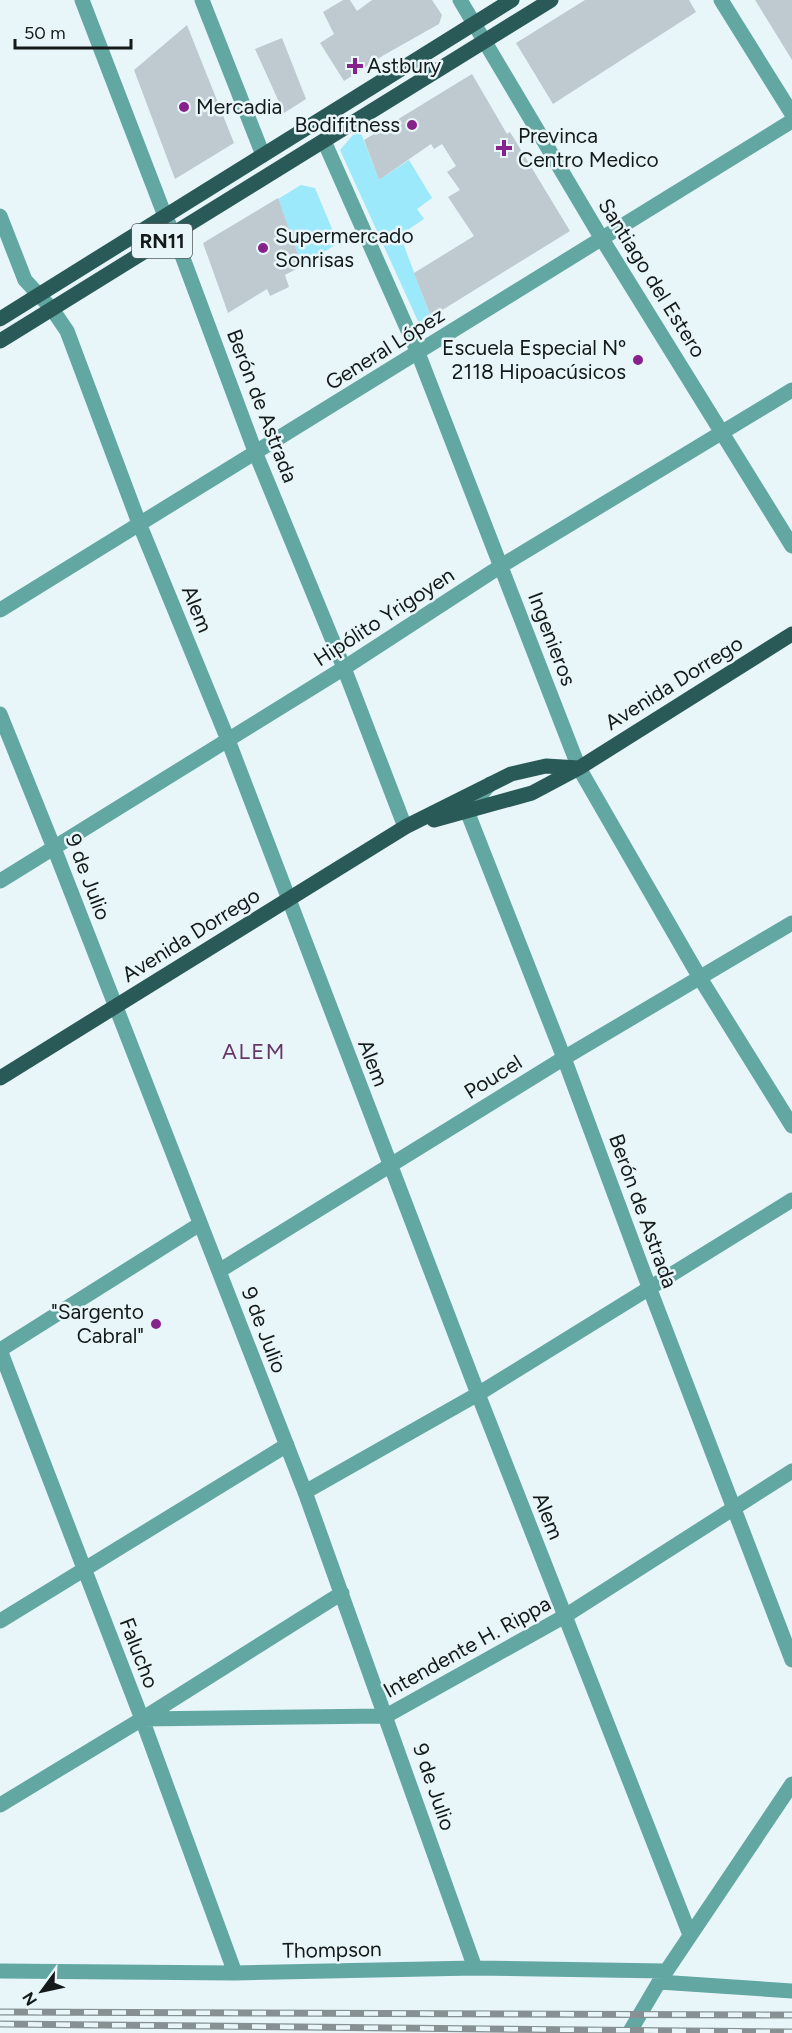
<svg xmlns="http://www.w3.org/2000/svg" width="792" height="2033" viewBox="0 0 792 2033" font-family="Figtree,sans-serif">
  <rect width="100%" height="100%" fill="#e8f6f9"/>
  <!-- green -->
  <path fill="#9ce9fb" d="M359,128L379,180L409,160L432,198L417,209L424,219L400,235L433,323L422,330L340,150Z
    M301,185L315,188L338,243L302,266L278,199Z"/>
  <!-- building -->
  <path fill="#bfc9d0" d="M343,0H350L357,11L372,0H432L442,15L439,24L384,55L344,81L320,43L334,34L323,12Z
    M585,0H689L696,12L553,104L516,43Z
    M755,0H792V60L760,8Z
    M187,25L234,143L175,179L134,70Z
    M282,38L306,99L284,113L255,49Z
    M472,74L507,134L510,132L570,231L431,317L414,273L474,236L448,197L460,190L447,172L456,166L442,144L434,149L431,144L379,180L364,140Z
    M278,198L302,266L285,275L289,287L270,296L267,289L228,313L203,243Z"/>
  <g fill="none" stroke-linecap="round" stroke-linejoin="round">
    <!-- minor -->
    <path stroke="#63a7a3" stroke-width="15" d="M82,0L165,216L174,234L256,454L344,668L405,827
      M202,0L263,155
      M460,0L602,239L792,546
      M721,0L792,114
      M324,141L418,353L579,768L700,978L792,1126
      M0,216L25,280L52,309L67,331L139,523L228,740L478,1394L690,1935
      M0,610L792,121
      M0,714L54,848L305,1492L475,1968
      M490,784L467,811L564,1058L649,1287L792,1660
      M0,881L344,668L501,566L792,390
      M200,1224L0,1350L142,1719L235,1973
      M219,1271L564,1058L792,923
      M305,1492L478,1394L792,1200
      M0,1621L287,1445
      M142,1719L386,1716L565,1616L792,1471
      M0,1805L142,1719L342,1593
      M0,1971L235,1973L475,1968L665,1971
      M659,1982L792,1991
      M629,2033L659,1982L792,1784"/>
    <!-- major -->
    <path stroke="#2a5a57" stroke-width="15" d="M0,319L512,0
      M0,341L551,0
      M434,820L532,793L579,768L792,634
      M0,1078L405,827L511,774L546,766L579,768"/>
    <defs>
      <path id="rail" d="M0,2012L792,2015
        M0,2024L792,2032"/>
    </defs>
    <!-- rail casing -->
    <use href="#rail" stroke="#879193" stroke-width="7"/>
    <!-- rail -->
    <use href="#rail" stroke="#e8f6f9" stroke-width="4.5" stroke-dasharray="14" stroke-linecap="butt"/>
  </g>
  <!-- markers -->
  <g fill="#86228b" stroke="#e8f6f9" stroke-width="2">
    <path d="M352 57h6v6h6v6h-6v6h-6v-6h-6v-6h6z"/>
    <circle cx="184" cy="107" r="6"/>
    <circle cx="412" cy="125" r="6"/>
    <path d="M501 139h6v6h6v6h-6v6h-6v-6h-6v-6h6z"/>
    <circle cx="263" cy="248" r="6"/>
    <circle cx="638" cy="360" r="6"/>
    <circle cx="156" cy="1324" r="6"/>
  </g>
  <g text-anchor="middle" stroke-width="5" stroke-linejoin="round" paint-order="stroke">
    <!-- shield labels -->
    <rect fill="#e8f6f9" stroke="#545b5d" stroke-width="1.5" x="132" y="224" width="60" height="34" rx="4.5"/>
    <g font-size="20" font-weight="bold" fill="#14191a">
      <text x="162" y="248">RN11</text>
    </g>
    <!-- poi labels -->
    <g font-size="21" fill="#14191a" stroke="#e8f6f9" text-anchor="start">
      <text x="367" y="73">Astbury</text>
      <text x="196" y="114">Mercadia</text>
      <text x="400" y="132" text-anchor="end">Bodifitness</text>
      <text x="518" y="143">Previnca<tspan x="518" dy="24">Centro Medico</tspan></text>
      <text x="275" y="243">Supermercado<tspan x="275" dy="24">Sonrisas</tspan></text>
      <text x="626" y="355" text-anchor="end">Escuela Especial Nº<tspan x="626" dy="24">2118 Hipoacúsicos</tspan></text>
      <text x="144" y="1319" text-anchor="end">"Sargento<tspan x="144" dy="24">Cabral"</tspan></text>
    </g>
    <!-- street labels -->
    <g font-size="21" fill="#14191a" stroke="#e8f6f9">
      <text transform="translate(652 278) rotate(58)" y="7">Santiago del Estero</text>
      <text transform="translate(385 349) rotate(-32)" y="7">General López</text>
      <text transform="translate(262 406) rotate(69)" y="7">Berón de Astrada</text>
      <text transform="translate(197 609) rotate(68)" y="7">Alem</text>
      <text transform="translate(384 617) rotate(-33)" y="7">Hipólito Yrigoyen</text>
      <text transform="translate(552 639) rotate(69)" y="7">Ingenieros</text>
      <text transform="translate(674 683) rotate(-32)" y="7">Avenida Dorrego</text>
      <text transform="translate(88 877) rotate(69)" y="7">9 de Julio</text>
      <text transform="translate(191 935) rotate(-32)" y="7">Avenida Dorrego</text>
      <text transform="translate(373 1063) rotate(69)" y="7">Alem</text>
      <text transform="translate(493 1077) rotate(-32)" y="7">Poucel</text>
      <text transform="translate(643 1211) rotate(70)" y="7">Berón de Astrada</text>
      <text transform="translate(264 1330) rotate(69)" y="7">9 de Julio</text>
      <text transform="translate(548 1516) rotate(68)" y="7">Alem</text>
      <text transform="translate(467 1647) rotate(-29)" y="7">Intendente H. Rippa</text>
      <text transform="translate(139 1653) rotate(69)" y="7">Falucho</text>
      <text transform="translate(434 1787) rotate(71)" y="7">9 de Julio</text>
      <text transform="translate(332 1950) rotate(-1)" y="7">Thompson</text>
    </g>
    <!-- neighbourhood labels -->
    <g font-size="22" letter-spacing="1.5" fill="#673669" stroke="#e8f6f9">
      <text x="254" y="1059">ALEM</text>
    </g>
  </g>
  <!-- north arrow -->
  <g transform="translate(42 1991) rotate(237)" stroke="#e8f6f9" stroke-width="4.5" paint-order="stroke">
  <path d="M0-4.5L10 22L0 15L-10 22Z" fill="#14191a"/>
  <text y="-9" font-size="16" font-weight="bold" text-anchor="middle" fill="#14191a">N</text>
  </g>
  <!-- scale -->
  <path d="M15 39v9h116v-9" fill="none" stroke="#14191a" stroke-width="3"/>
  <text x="24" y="39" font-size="18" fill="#14191a" stroke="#e8f6f9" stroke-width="4.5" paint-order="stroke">50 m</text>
</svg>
